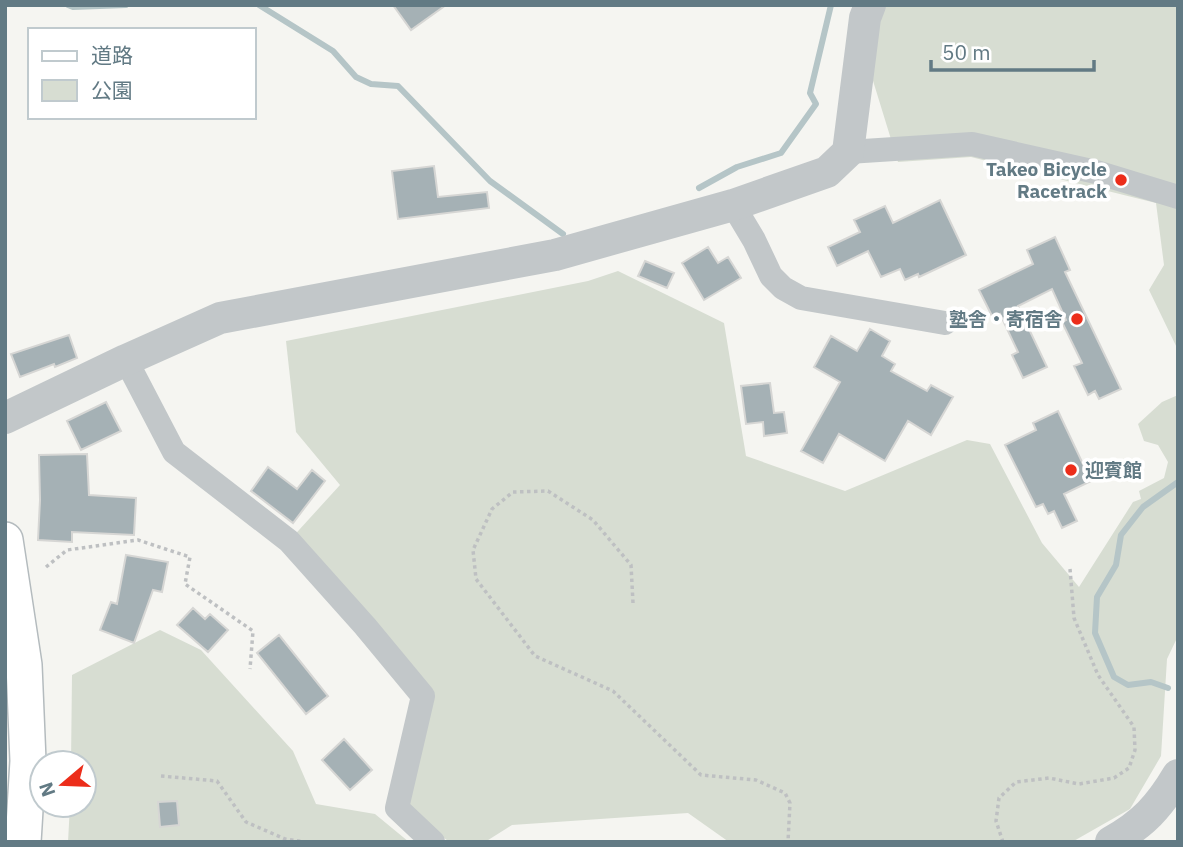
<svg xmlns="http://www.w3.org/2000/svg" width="1183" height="847" viewBox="0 0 1183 847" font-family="'IBM Plex Sans','Noto Sans JP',sans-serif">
  <rect width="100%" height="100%" fill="#f5f5f1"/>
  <!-- green -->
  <path fill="#d7ddd2" d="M882,5H1178V350L1149,290L1164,265L1156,203L971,157L898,162L870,71Z
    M618,271L724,323L746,456L845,491L967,440L990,444L1042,543L1079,587L1133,502L1141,499L1139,491L1164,478L1168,462L1158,445L1144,441L1138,424L1162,402L1178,395V636L1167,659L1161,756L1130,809L1072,842H729L688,813L512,825L485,842H450L397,808L422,696L289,541L340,485L296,432L286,341L588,281Z
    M160,630L201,650L293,751L316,804L375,814L409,842H68L70,805H84V763H71L72,675Z"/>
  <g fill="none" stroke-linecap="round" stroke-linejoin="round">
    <!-- stream -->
    <path stroke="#b5c5c7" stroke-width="6" d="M68,5L73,7L126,5
      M259,5L333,51L356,77L371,84L398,86L490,181L563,234
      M699,188L737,167L781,153L816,104L810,93L831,5
      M1168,688L1151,682L1128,685L1114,677L1095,633L1097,597L1116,565L1121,535L1143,507L1178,482"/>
  </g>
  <!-- building -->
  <path fill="#a5b1b5" stroke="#d6d6d4" stroke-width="2" d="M393,5H446L411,30Z
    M434,166L438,197L487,192L489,208L398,219L392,171Z
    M940,200L966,255L919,277L918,274L905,280L900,269L881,277L868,251L837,266L828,247L860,232L854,220L885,206L893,223Z
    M1055,237L1070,270L1065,272L1121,389L1099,399L1095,391L1088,395L1074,366L1082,363L1062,322L1066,320L1052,289L1018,306L1047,367L1023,378L1012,355L1018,352L1000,314L993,318L979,290L1033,264L1027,250Z
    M708,247L718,263L728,257L741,278L704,300L682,263Z
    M645,261L674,273L667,288L638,276Z
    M870,329L890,341L882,356L895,364L891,371L927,391L931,385L953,397L931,435L908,421L885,461L839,434L823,463L801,451L840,382L814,367L831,336L857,351Z
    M69,335L77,358L55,367L54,364L20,377L11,354Z
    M770,383L774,413L784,412L787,433L764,436L763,422L746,424L741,386Z
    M106,402L121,431L81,450L67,421Z
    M1058,411L1091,481L1064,494L1077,521L1062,528L1054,511L1048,514L1043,504L1036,507L1005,445L1036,430L1033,423Z
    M87,454L89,495L136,498L134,535L72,532V542L38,540L40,500L39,455Z
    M268,467L297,489L312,470L325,481L293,523L251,491Z
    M126,555L168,562L162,592L153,590L134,643L100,630L111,602L117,604Z
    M193,608L205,619L210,614L228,630L208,652L177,625Z
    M279,635L328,696L306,714L257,653Z
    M344,739L372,770L350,790L322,760Z
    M177,801L179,825L160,827L158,802Z"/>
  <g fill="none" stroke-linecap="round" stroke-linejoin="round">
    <defs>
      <path id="secondary" d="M5,540L24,665L28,761L23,842"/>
    </defs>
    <!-- secondary casing -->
    <use href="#secondary" stroke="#b4bbbe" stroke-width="38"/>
    <!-- path -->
    <path stroke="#bec0c2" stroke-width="3.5" stroke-dasharray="3.5 3.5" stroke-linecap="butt" d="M46,567L67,550L138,540L190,557L185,584L253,631L250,669
      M633,603L631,565L593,520L548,491L513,492L492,509L473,550L476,579L535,656L613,691L701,775L756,780L785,793L790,803L788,842
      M161,776L217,781L246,822L285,839L305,842
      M1003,842L996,821L999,798L1016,782L1049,778L1079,784L1114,778L1129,768L1135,750L1134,727L1098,675L1074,618L1070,569"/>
    <!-- minor -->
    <path stroke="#c2c7c9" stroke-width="24" d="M848,152L972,144L1096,172L1178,197
      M733,205L754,240L771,276L783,288L801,298L945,323
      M126,360L174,452L289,541L365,626L423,696L397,808L433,842"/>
    <!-- tertiary -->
    <path stroke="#c2c7c9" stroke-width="32" d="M5,418L126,360L220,318L555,255L733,205L827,172L848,152L865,18L870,5
      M1111,842C1143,824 1159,807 1178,775"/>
    <!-- secondary -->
    <use href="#secondary" stroke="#fff" stroke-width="35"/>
  </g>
  <!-- markers -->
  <g fill="#ec2d1a" stroke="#fff" stroke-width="2.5">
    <circle cx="1121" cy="180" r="7"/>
    <circle cx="1077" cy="319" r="7"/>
    <circle cx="1071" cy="470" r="7"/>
  </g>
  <g text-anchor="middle" stroke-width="7" stroke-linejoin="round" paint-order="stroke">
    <!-- poi labels -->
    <g font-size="19" font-weight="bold" fill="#627a84" stroke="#fff" text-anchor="end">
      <text x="1107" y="176">Takeo Bicycle<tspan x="1107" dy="22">Racetrack</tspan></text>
      <text x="1063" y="326">塾舎・寄宿舎</text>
      <text x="1085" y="477" text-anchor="start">迎賓館</text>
    </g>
  </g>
  <!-- border -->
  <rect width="1183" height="847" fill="none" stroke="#627a84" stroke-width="14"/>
  <!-- legend -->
  <rect x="28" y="28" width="228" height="91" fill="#ffffff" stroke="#c0cace" stroke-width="2"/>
  <rect x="42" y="51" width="35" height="10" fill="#ffffff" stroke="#c0cace" stroke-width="2"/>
  <text x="91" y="63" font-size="21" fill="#627a84">道路</text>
  <rect x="42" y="80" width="35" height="21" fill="#d7ddd2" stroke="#c0cace" stroke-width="2"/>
  <text x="91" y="98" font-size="21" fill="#627a84">公園</text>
  <!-- north arrow -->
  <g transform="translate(63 784) rotate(251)"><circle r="33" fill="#ffffff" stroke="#c0cace" stroke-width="2"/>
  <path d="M0-5L12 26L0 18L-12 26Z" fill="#ec2d1a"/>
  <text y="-10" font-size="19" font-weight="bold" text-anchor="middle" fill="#627a84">N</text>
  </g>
  <!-- scale -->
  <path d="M931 60v10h163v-10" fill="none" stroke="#627a84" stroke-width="3.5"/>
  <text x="942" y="60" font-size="21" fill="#627a84" stroke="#ffffff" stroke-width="5" paint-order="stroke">50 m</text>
</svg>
